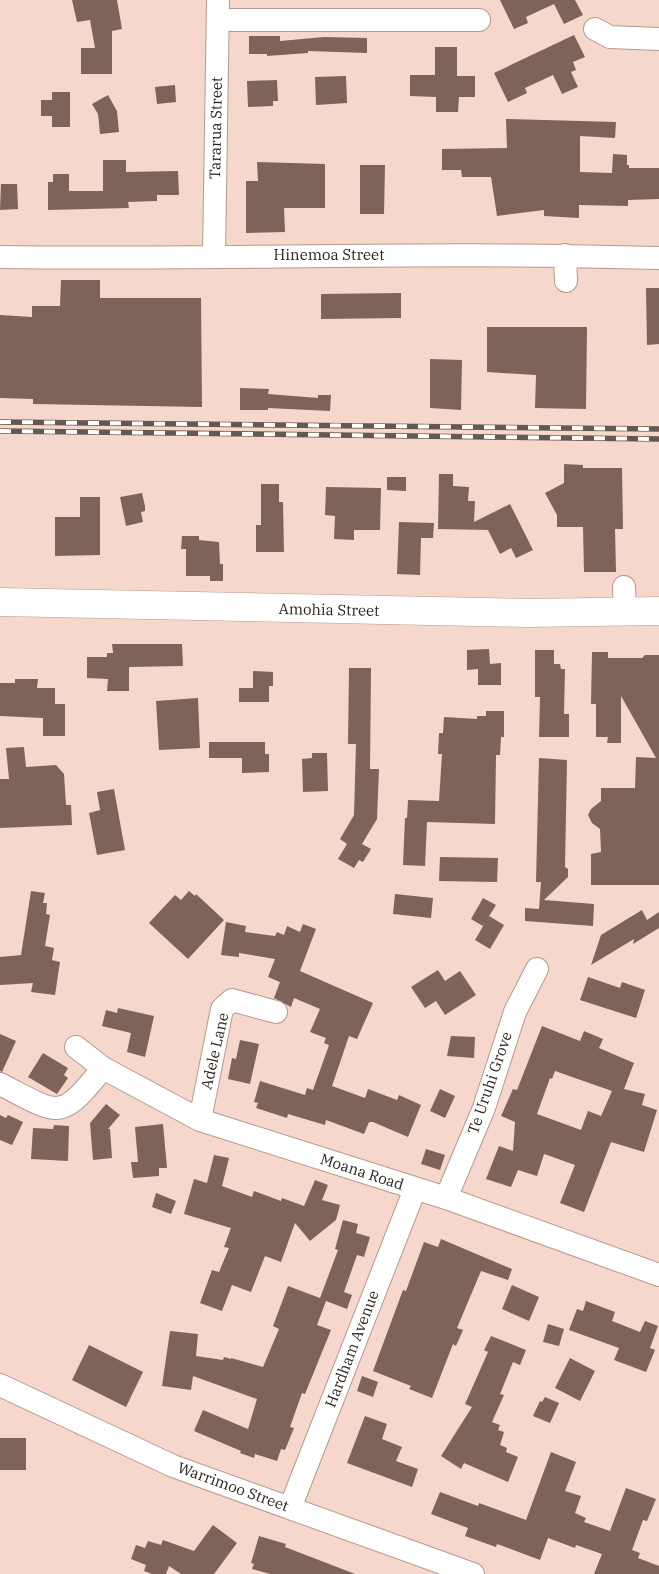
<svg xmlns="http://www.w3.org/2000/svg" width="659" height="1574" viewBox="0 0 659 1574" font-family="'IBM Plex Serif',serif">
  <rect width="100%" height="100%" fill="#f6d7cc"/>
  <!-- building -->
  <path fill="#7d6359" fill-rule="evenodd" d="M72,0H117L122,29L112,31V74H81V48H95L90,20L77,22Z
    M500,0H575L583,15L564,24L554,4L526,17L528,23L514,29Z
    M574,35L585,57L573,62L576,70L571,72L578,87L562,94L553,75L525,88L527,93L508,102L494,73Z
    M249,36H280V41L324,37L367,38V53L308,51V53L267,56V54H249Z
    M435,47H457V76H475V97H459L458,112H436V97L410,96V75H435Z
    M346,76L347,103L316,105L315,77Z
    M277,80L278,101H273V106L248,107L247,81Z
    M175,85L176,102L157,104L155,87Z
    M52,92H70V127H52V116H41V100H52Z
    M108,95L117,111L119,132L100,134L98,114L92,104Z
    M506,119L616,122L615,138L580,136V172L612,173L613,154L627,155V165H629V168H659V199L628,200V206L579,205V218L544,216V210L497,216L491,177H462L461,170H442V149L507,148Z
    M103,160H126V172L178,171L179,195H157V201L128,202L129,208L48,210V182H53V174H69V191H103Z
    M257,162L325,164V208H284L285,232L246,233V181H258Z
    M360,165H385L384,214H360Z
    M1,184H17L18,209L0,210Z
    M61,280H100V298H201L202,407L33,404V399L0,398V315L32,317V306H60Z
    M646,288H659V344L647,345Z
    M401,293V318L321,319V294Z
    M487,327H587L586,409L535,408L536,375L487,372Z
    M430,359L462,360L461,410L430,408Z
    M240,388L269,389L268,394L318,398V395H331L330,411L268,408V410H240Z
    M564,464L583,465V468H622L623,529H615L616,572H584L583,527H557V515L545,493L564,483Z
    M439,474H453V486L469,487L468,501H475L474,522L510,504L533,550L516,558L511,548L500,554L488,530L438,529Z
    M387,477H406V491L387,490Z
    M261,484H279V502H283L284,552H256V525H261Z
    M326,487L381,488L380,530H354V540L334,539L335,516L325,515Z
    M142,493L145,506V511L141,512L143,522L126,526L120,497Z
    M80,497H100V555L55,556V517H80Z
    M399,522L434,523L433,538H421L420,575L397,574Z
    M182,536H199V540L219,542L220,564H223V581H210V576H186V549H181Z
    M112,644H182L183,666L129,667V691H107L108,679L87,678V657H107V653H113Z
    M489,649L490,664L501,663V685H478V669L467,670V650Z
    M535,650H554V664H560L561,669H565L564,714H569V737H539L540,697H535Z
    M592,652H608V658H642L645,655H659V885H591V854L601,852L600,829L592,823L588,815L591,809L601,801V788H635L636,757L656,758L621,696V743H607L608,737H596V704H591Z
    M349,668H371L370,769H379L377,819L362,844L371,849L363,862L359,860L354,868L338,859L347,844L340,839L354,815L356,744H348Z
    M253,671L273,672V686H269V702H239V688H253Z
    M15,679H38L37,688H55V704H65V736H43V718L0,716V683H15Z
    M198,698L200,748L159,750L156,701Z
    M486,711H504V737H501L500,755H496L495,824L427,822L425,866L403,865L405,818H407L408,800L439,801L442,754H438L439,733H443L444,717L477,719V716H486Z
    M209,742H265V754H269V772L242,773V758H209Z
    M24,747L26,767L56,765L64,774L66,805H71L72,825L0,828V779H9L6,748Z
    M312,753H327L328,791L303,792L302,759L312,758Z
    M539,758L567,760L565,867L568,869V877L544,900L594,904L593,926L525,921V908L539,909L541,882H536Z
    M114,789L125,850L97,855L89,813L100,810L97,792Z
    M440,857L498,858L497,882L439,881Z
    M31,891L45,893L43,903H47L46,914L50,915L45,946L54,948L52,960L60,962L55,995L31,992L33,983L0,985V957L21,955Z
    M189,891L195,896L196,894L224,920L188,959L149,923L175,895L181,900Z
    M395,894L433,898L431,918L393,914Z
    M483,898L496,905L483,926L471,919Z
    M642,910L647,920L659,912V928L633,944L634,939L591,965L601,935Z
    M489,916L504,925L490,949L475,940Z
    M226,922L246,926L245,932L275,936L277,932L284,935L287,926L300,932L303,924L316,929L300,971L373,1003L357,1039L349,1036L332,1086L365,1098L368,1089L397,1100L399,1095L421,1105L408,1137L373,1122H369L364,1134L326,1120L325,1125L288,1114L287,1118L256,1108L258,1103L254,1102L260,1081L305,1095L307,1088L313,1090L329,1045L324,1043L326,1038L310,1032L320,1009L294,998L291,1007L274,998L280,982L268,977L275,959L239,953V957L221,955Z
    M438,970L445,981L460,971L476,995L445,1015L436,1001L425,1008L411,987Z
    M588,977L620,988L622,982L645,990L636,1018L580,1000Z
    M118,1008L154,1016L145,1057L127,1052L131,1033L102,1026L106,1010L117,1013Z
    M542,1026L580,1041L584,1031L603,1039L599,1048L634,1063L624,1089L645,1094L642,1105L657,1110L644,1152L611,1142L584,1212L560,1203L575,1165L547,1155L544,1154L537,1176L518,1170L511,1187L486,1179L499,1146L513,1151L515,1122L501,1116L513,1089L517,1090ZM555,1071L612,1091L601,1116L588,1111L581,1130L537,1114L550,1078L552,1079Z
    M0,1034L16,1041L2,1072L0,1071Z
    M451,1036L475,1037L474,1058L447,1056Z
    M240,1040L259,1044L250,1084L228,1079L232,1058L236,1059Z
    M43,1053L68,1068L64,1075L68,1078L57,1094L28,1077Z
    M440,1089L455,1096L445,1118L430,1111Z
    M106,1104L120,1115L108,1129H110L112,1158L93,1160L90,1123Z
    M0,1115L6,1118L8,1115L23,1122L12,1145L0,1140Z
    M163,1124L167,1168H159V1176L133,1178L131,1162H138L135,1127Z
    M54,1125L69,1126L68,1161L31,1159L33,1128L53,1129Z
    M426,1149L445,1155L440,1170L421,1164Z
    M214,1155L229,1158L222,1186L252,1197L254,1191L281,1201L282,1198L304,1206L315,1180L328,1185L322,1200L340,1205L336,1220L310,1241L295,1223L281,1262L265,1256L251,1292L232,1285L222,1311L200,1303L212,1270L219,1272L229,1248L224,1247L231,1228L184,1214L194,1179L207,1183Z
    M156,1193L176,1201L171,1214L152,1207Z
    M343,1220L358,1224L356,1233L370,1237L364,1257L357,1255L344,1292L352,1295L347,1309L326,1301L317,1325L331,1330L305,1394L302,1393L290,1427L294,1428L285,1450L281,1449L277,1461L255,1454L254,1458L240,1453L241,1451L194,1431L203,1410L248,1429L257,1399L193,1376L191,1390L162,1386L170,1331L198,1334L196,1356L223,1360L224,1357L231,1359V1358L263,1367L279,1329L273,1326L288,1286L320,1298L338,1250L335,1249Z
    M441,1239L512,1269L508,1280L481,1271L457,1328L463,1330L456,1346L453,1344L432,1398L409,1389L411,1386L373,1371L403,1290L406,1291L424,1242L438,1247Z
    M512,1285L539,1297L529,1321L502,1309Z
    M586,1301L615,1312L612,1321L640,1332L645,1321L658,1326L650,1348L655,1350L646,1372L614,1360L619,1348L569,1330L577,1309L583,1311Z
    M548,1324L564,1329L559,1346L543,1342Z
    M491,1336L526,1350L520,1365L513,1362L500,1394L504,1395L492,1422L500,1425L498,1430L504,1432L500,1445L507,1448L506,1452L518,1457L508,1482L464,1463L461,1469L441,1456L472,1407L465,1404L488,1352L484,1350Z
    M89,1345L143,1372L126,1407L72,1380Z
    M570,1358L595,1371L580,1401L555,1388Z
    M362,1376L378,1382L373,1397L357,1391Z
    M545,1397L559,1403L550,1423L533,1416L540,1401L542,1402Z
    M365,1416L387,1424L382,1439L402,1447L396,1461L418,1469L412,1487L347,1463Z
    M0,1438H26V1470H0Z
    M551,1452L576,1462L565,1491L581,1496L575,1513L586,1518L584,1522L610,1531L626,1488L656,1499L647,1521L643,1520L632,1550L640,1553L638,1558L659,1566V1574H594L602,1554L576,1545L575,1548L548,1538L540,1560L497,1544L496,1547L465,1536L468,1528L431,1514L440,1492L478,1506L479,1503L526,1520Z
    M213,1525L237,1543L214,1574H181L169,1566L166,1574H152L144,1571L146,1565L131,1559L136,1545L145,1548L148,1541L161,1545L163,1540L194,1551Z
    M259,1536L286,1544L285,1547L355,1574H270L252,1569L254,1564L251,1563Z"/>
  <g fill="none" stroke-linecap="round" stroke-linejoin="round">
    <defs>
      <path id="minor" d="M218,20H479
        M595,29L610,37L659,39
        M565,255L566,281
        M214,256L218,0
        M0,257C220,260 439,251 659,258
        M624,587L625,611
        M76,1047L103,1068L200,1120L446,1198L659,1275
        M0,1084C59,1114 59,1123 103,1068
        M200,1120L222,1009L232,1000L276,1012
        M446,1198L484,1108L515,1012L537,969
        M0,1385L173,1466L473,1574
        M290,1508L415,1189"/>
      <path id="major" d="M0,602L528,613L659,611"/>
    </defs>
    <!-- minor casing -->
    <use href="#minor" stroke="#b6998f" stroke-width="24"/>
    <!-- major casing -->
    <use href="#major" stroke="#b6998f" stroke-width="29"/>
    <!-- minor -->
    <use href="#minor" stroke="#fff" stroke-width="22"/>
    <!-- major -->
    <use href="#major" stroke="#fff" stroke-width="28"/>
    <defs>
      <path id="rail" d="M0,422L659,429
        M0,431L659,439"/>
    </defs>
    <!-- rail casing -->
    <use href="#rail" stroke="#685751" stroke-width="5.5"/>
    <!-- rail -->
    <use href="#rail" stroke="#fff" stroke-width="4" stroke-dasharray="11" stroke-linecap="butt"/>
  </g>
  <g text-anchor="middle" stroke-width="5" stroke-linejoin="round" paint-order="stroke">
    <!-- street labels -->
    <g font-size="15" fill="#2d221e" stroke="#fff">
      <text transform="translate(216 128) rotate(-89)" y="5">Tararua Street</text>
      <text x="329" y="260">Hinemoa Street</text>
      <text transform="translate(329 610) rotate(1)" y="5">Amohia Street</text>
      <text transform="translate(215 1051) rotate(-77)" y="5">Adele Lane</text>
      <text transform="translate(490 1083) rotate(-71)" y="5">Te Uruhi Grove</text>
      <text transform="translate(362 1172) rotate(18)" y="5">Moana Road</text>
      <text transform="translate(352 1349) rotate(-69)" y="5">Hardham Avenue</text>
      <text transform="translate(233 1487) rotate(20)" y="5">Warrimoo Street</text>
    </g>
  </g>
</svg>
